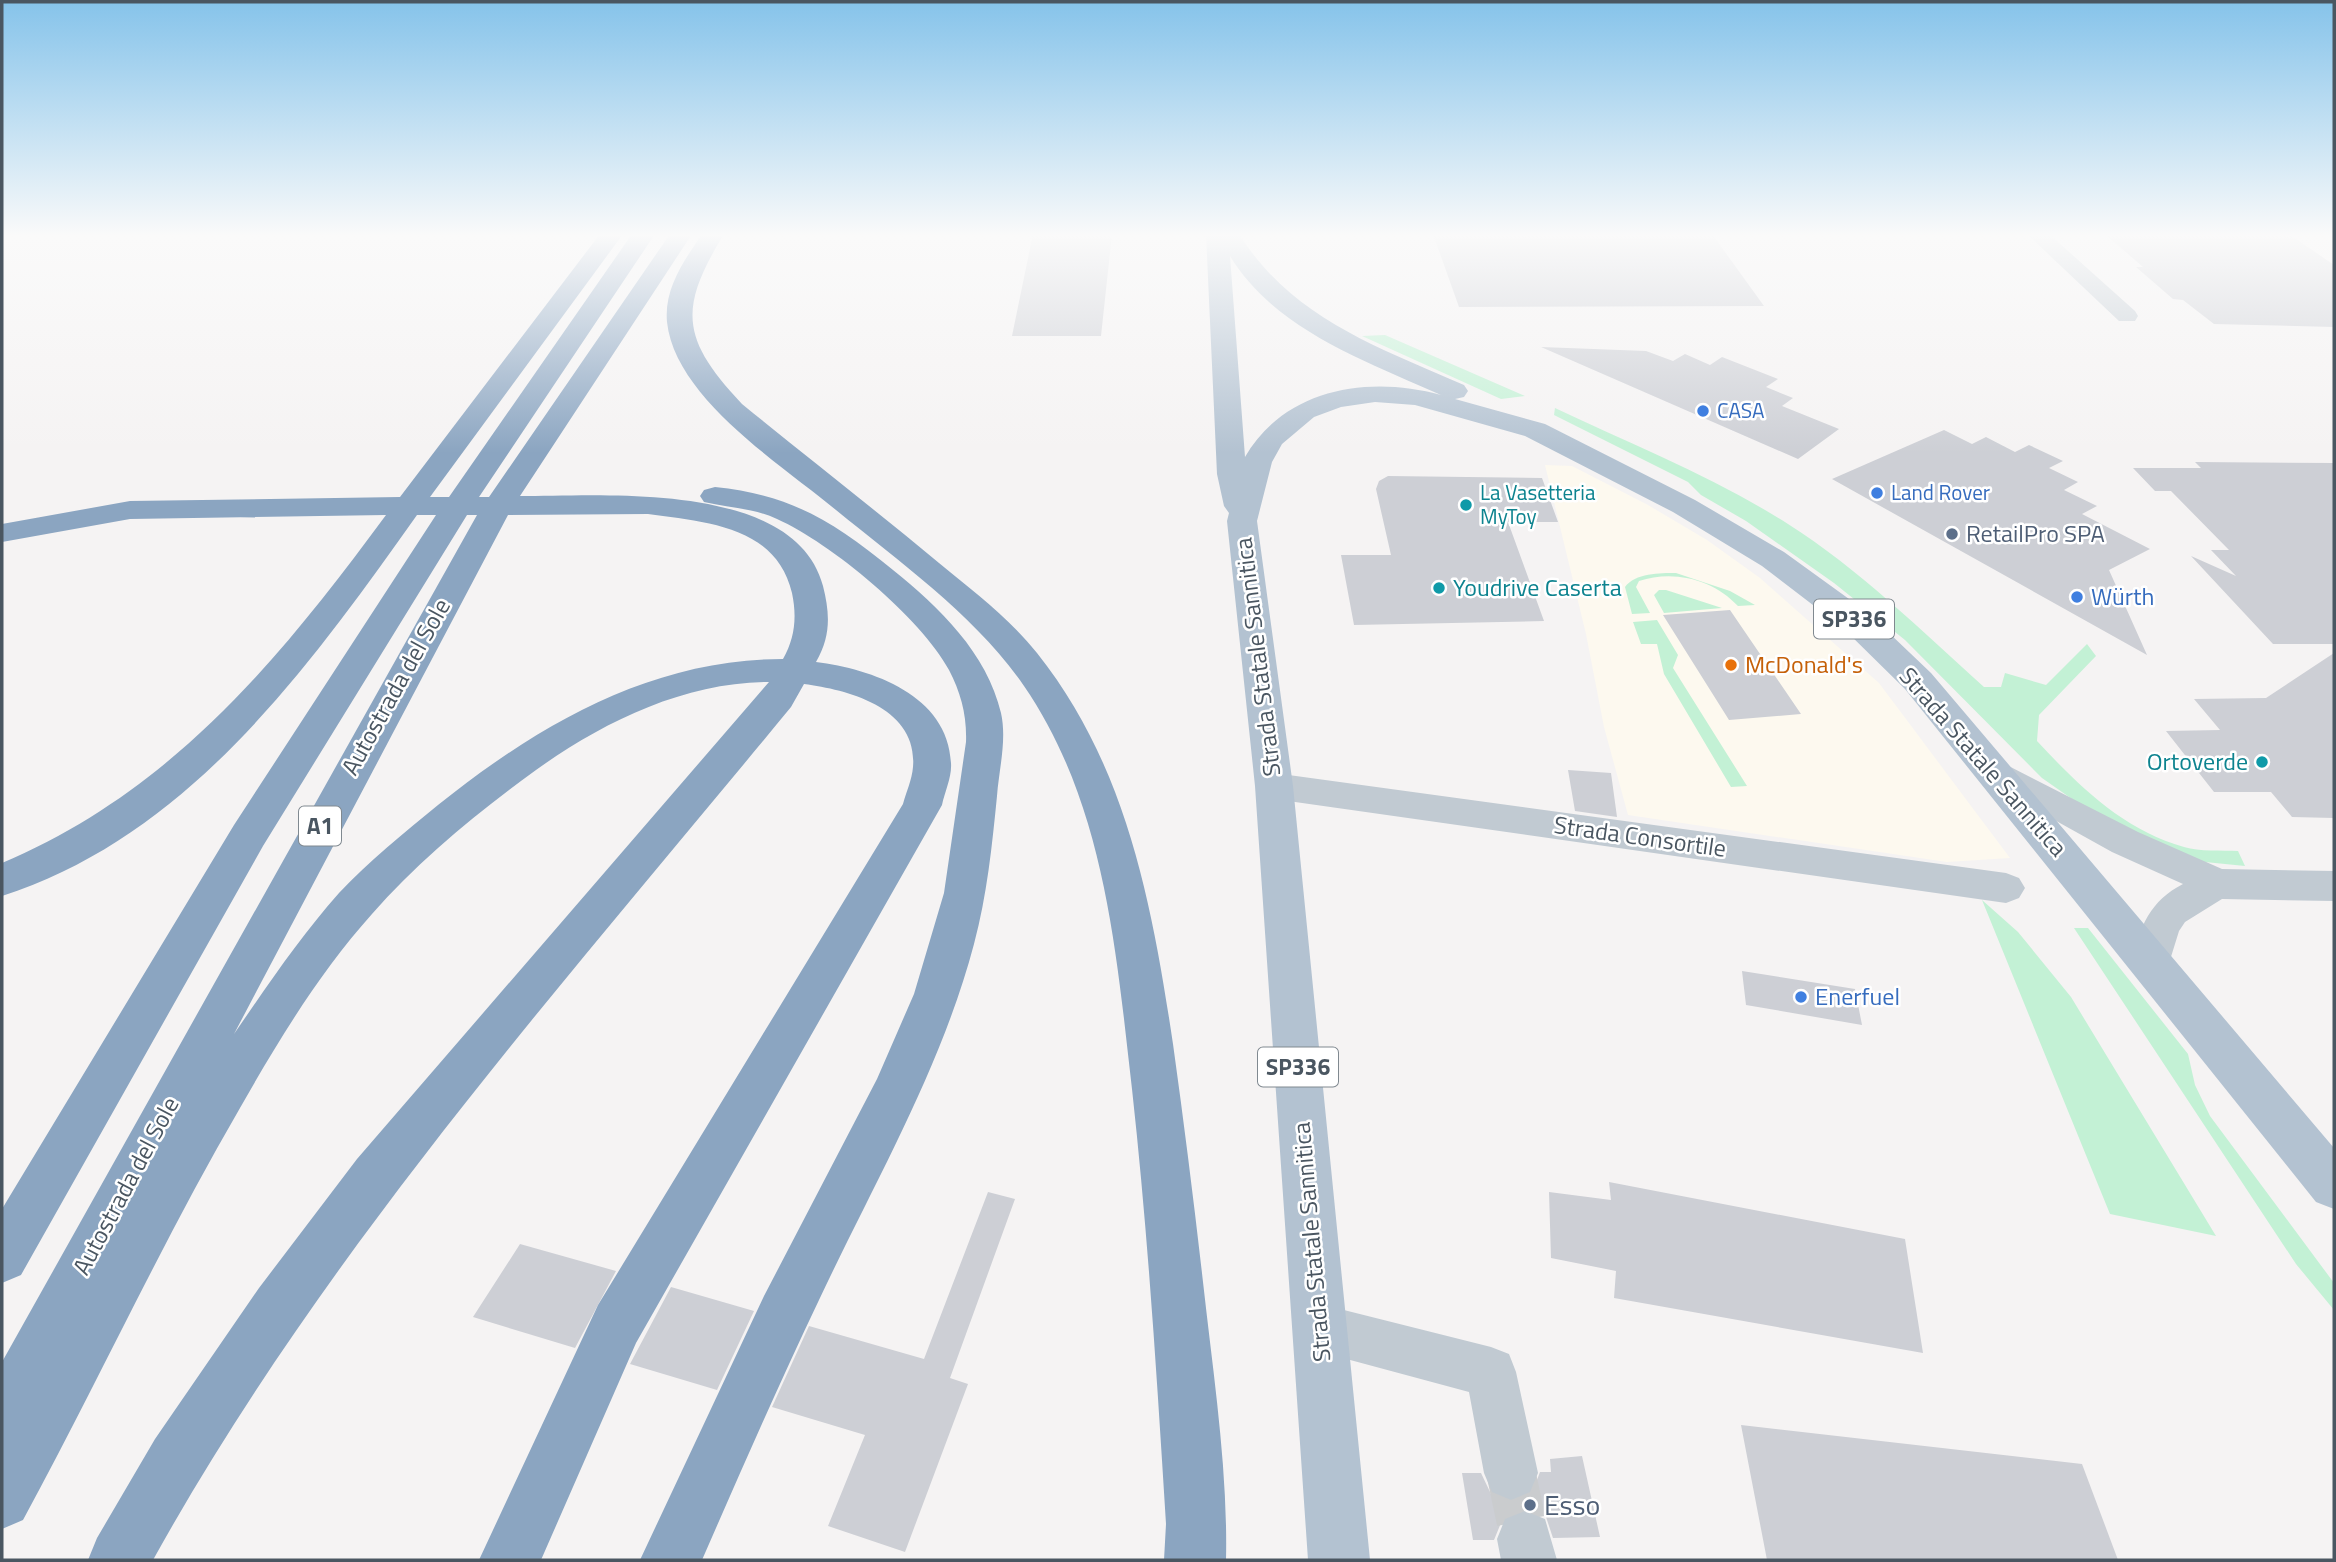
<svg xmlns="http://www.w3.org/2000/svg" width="2336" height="1562" viewBox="0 0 2336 1562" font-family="'Titillium Web',sans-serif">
  <rect width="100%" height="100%" fill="#f5f3f3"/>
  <!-- commercial -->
  <path fill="#fdf9ef" d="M1545,465L1572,466L1648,505L1707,540L1760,578L1879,683L2010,858L1947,862L1628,815L1604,727L1586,634Z"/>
  <!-- green -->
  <path fill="#c3f1d5" d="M1385,335L1525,396L1501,399L1362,336Z
    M1555,408C1633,445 1716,478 1788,524C1860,570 1921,630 1984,687H2001L2005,673L2046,685L2087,644L2096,656L2039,715L2037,741C2078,785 2123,830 2184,847C2200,852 2221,850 2238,851L2245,866L2195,861L2082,806L2042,778L1905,640L1834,583L1746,521L1701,495L1688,482L1554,415Z
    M1676,573L1730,591L1755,605L1738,606C1714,580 1674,569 1639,581L1636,587L1650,613L1632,614L1625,587C1635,573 1660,573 1676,573Z
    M1659,590H1666L1722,608L1664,613L1654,595Z
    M1657,620L1678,655L1673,668L1747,786L1731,787L1664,674L1657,644H1641L1633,622Z
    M1982,900L2018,932L2071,997L2216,1236L2110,1214Z
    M2074,928H2088L2188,1054L2195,1085L2210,1116L2334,1283V1310L2296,1264Z"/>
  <!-- building -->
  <path fill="#cdcfd5" d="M1033,234H1112L1101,336H1012Z
    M1433,234H1712L1764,306L1459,307Z
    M2105,234H2289L2334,265V327L2214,324L2183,300L2173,299L2136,267H2143Z
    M1541,347L1646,351L1673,361L1685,354L1710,365L1722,357L1778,379L1766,387L1793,398L1782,406L1839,429L1798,459Z
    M1944,430L1972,444L1986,437L2015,452L2029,445L2063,461L2049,468L2078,482L2064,490L2097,506L2082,514L2150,549L2109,570L2147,655L1832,479Z
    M2195,462L2334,463V644H2273L2191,556L2236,576L2211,550H2229L2171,491H2155L2133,468H2201Z
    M1388,476L1542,478L1558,522H1508L1544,621L1354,625L1341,555H1391L1376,489L1379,481Z
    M1730,610L1801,714L1729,720L1663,615Z
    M2334,653V818L2292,817L2271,792H2214L2166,731L2220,730L2194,699L2266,698Z
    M1568,770L1611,773L1617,817L1575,811Z
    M1742,971L1855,989L1862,1025L1746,1005Z
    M1609,1182L1905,1239L1923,1353L1614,1298L1616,1271L1551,1258L1549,1192L1611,1200Z
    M988,1192L1015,1199L950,1378L968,1384L905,1552L828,1526L865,1435L772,1407L809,1326L924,1359Z
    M520,1244L616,1271L575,1348L473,1317Z
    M671,1287L754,1311L717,1390L630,1364Z
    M1741,1425L2082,1464L2118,1560H1767Z
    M1582,1456L1600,1537L1553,1538L1546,1517L1524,1509L1503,1518L1494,1540H1473L1462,1473H1481L1491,1494L1512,1502L1532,1493L1540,1472H1551L1550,1459Z"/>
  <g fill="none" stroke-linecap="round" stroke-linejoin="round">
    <!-- minor-tunnel -->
    <path stroke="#caccce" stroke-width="49" stroke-dasharray="49 24" stroke-linecap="butt" d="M1511,1473L1525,1539"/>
    <!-- minor -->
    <path fill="#c1cad2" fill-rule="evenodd" d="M2027,234H2049L2135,311L2138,316L2135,321H2119Z
      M1993,758L2138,832L2222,869L2334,871V901L2222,899L2185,922L2179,931L2166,973L2152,977L2138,973L2132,961C2139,927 2151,900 2183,884L2112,852L1981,779L1976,770L1981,761Z
      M1274,773L2006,873L2019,878L2025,888L2019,898L2006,903L1274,799L1262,795L1256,786L1262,777Z
      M1320,1304L1491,1347L1509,1354L1516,1372L1538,1473L1530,1492L1511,1500L1492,1492L1484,1473L1469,1392L1302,1347L1295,1329L1302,1311Z
      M1525,1511L1545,1519L1557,1560H1501L1497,1539L1505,1519Z"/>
    <!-- major -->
    <path fill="#b3c2d1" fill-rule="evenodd" d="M1206,234H1239C1292,318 1377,347 1464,385L1468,391L1464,397L1455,399L1545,424L1695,500L1784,552L1867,612L1931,673L2334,1148V1209L2316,1202L1905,689L1843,628L1762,566L1673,512L1525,436L1415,405L1375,402L1341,407L1314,417L1282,444L1272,462L1257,521L1293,786L1370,1560H1308L1255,786L1227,521L1229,513L1224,506L1217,474ZM1230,256C1275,330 1366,361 1441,395C1369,375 1285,388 1245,457Z"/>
    <!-- highway -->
    <path fill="#8ba5c1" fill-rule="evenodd" d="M600,234H623L430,497H449L632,234H655L479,497H489L670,234H692L520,496C603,496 795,480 823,586C830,614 831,636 816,662C872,669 948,695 951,763C952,777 945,791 942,805L636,1343L541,1560H479L598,1305L903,804C906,792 912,780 913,767C918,708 849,690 804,684L791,707C566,981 326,1248 153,1560H88L97,1538L155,1439L259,1288L357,1159L769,682C685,682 603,722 536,770C478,812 419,860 372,914C320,972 278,1041 240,1108C162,1242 97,1384 23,1520L2,1529V1362L477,515H467L263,846L21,1275L2,1283V1209L234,825L436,515H417C309,667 189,836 2,896V863C172,791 279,660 386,515L130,519L2,542V524L130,501L400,497ZM648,514C704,522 776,525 792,593C797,617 795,638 783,659C651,659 538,725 438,805C404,833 369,861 339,893C300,937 267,986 234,1034L508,515Z
      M702,234H724C678,309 681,339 742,404C807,457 874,509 939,563C973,591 1009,618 1037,653C1127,766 1152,904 1173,1044C1184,1123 1194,1202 1203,1282C1213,1373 1228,1468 1226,1560H1164L1166,1524C1157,1379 1148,1234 1132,1089C1116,951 1105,804 1024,686C976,616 902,564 836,510C782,465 675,398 667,322C664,288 684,261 702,234Z
      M715,487C792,495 834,522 893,570C939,607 987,653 1001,713C1007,740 999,769 997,796C992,846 987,895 974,944C941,1069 874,1183 819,1300C778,1386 740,1473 702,1560H640L764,1296L877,1079L914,994L944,893L966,742C967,716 961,693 949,670C921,618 831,543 777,519C754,508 729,508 704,502L700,496L704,490Z"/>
  </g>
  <!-- sky -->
  <linearGradient id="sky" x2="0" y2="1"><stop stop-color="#85c3ea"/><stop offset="0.52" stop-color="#fafafa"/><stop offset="1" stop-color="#fafafa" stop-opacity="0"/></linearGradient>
  <rect width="2336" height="453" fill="url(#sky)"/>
  <!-- markers -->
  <g fill="#3f7fe0" stroke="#fff" stroke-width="2.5">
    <circle cx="1703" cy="411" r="7"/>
    <circle cx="1877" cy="493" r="7"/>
    <circle cx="2077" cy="597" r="7"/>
    <circle cx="1801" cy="997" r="7"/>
  </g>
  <g fill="#0f9aa8" stroke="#fff" stroke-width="2.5">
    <circle cx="1466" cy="505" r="7"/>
    <circle cx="1439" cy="588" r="7"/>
    <circle cx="2262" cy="762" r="7"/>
  </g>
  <g fill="#5c6f8a" stroke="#fff" stroke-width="2.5">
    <circle cx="1952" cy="534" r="7"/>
    <circle cx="1530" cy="1505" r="7"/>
  </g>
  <circle fill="#e8710a" stroke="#fff" stroke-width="2.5" cx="1731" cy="665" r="7"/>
  <g text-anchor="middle" stroke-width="5" stroke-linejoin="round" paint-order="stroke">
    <!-- far-shop labels -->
    <g font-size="21" fill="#366cbe" stroke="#fff" text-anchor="start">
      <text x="1717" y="418">CASA</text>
      <text x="1891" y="500">Land Rover</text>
    </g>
    <!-- far-culture labels -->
    <g font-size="21" fill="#0d838f" stroke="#fff" text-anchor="start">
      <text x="1480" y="500">La Vasetteria<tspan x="1480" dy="24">MyToy</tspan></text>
    </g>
    <!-- shield labels -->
    <g fill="#fff" stroke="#808990" stroke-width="2">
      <rect x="1814" y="599.5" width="80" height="39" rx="5"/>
      <rect x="299" y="806.5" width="42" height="39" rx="5"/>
      <rect x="1258" y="1047.5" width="80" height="39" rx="5"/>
    </g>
    <g font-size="23" font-weight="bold" fill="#4a5661">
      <text x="1854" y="627">SP336</text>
      <text x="320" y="834">A1</text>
      <text x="1298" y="1075">SP336</text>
    </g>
    <!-- service labels -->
    <g font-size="24" fill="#4e5e75" stroke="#fff" text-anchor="start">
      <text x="1966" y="542">RetailPro SPA</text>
    </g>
    <!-- culture labels -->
    <g font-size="24" fill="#0d838f" stroke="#fff" text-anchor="start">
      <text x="1453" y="596">Youdrive Caserta</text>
      <text x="2248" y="770" text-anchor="end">Ortoverde</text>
    </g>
    <!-- shop labels -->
    <g font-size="24" fill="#366cbe" stroke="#fff" text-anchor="start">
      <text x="2091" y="605">Würth</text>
      <text x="1815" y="1005">Enerfuel</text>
    </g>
    <!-- street labels -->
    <g font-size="24" fill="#4a5661" stroke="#fff">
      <text transform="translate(1258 657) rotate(-97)" y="8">Strada Statale Sannitica</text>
      <text transform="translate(396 687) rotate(-61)" y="8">Autostrada del Sole</text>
      <text transform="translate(1983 762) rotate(49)" y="8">Strada Statale Sannitica</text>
      <text transform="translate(1640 837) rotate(8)" y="8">Strada Consortile</text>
      <text transform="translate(126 1186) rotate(-62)" y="8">Autostrada del Sole</text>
      <text transform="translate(1312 1242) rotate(-95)" y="8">Strada Statale Sannitica</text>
    </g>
    <!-- food labels -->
    <g font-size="24" fill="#c56008" stroke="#fff" text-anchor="start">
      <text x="1745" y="673">McDonald's</text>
    </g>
    <!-- near-service labels -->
    <g font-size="28" fill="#4e5e75" stroke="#fff" text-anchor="start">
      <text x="1544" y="1515">Esso</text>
    </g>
  </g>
  <!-- border -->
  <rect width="2336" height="1562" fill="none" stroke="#4a5661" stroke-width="7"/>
</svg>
